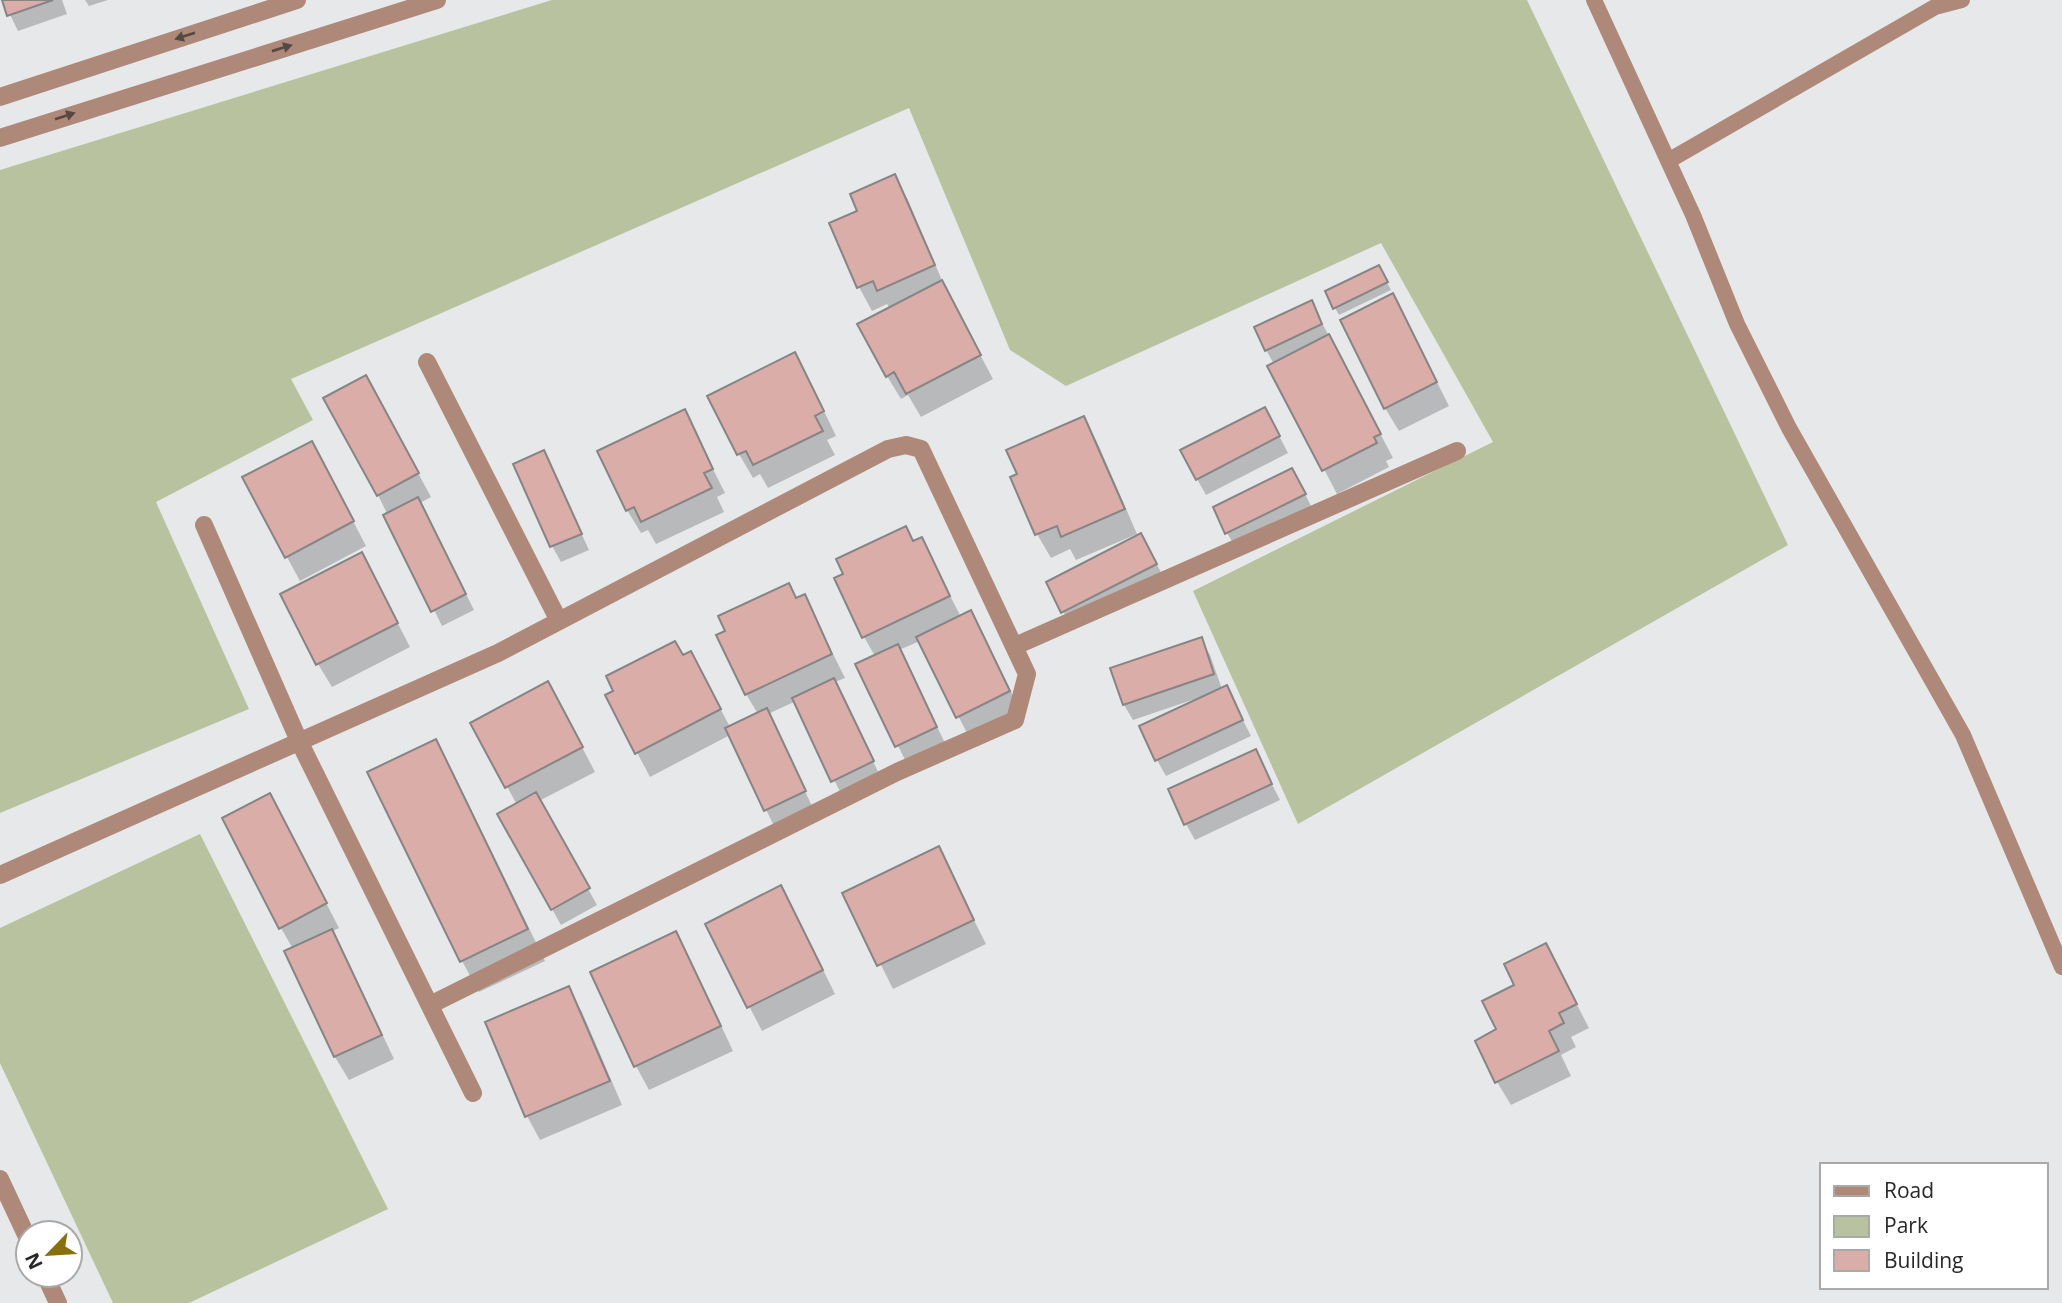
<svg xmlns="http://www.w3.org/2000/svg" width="2062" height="1303" viewBox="0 0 2062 1303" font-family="'Open Sans',sans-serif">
  <rect width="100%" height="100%" fill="#e7e8e9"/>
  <!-- green -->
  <path fill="#b9c29f" d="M552,0H1527L1788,545L1298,824L1193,591L1493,442L1381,243L1066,386L1010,350L909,108L291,379L313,420L156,502L249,709L0,813V170Z
    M200,834L388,1209L189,1303H113L0,1063V928Z"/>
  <!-- shadow -->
  <path fill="#0003" d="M3,0H62L67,14L18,31Z
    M85,0H108L89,6Z
    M894,176L908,200L946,290L993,379L921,417L908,395L901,399L887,376L890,309L887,304L872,311L859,287L860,211Z
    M1379,267L1391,290L1339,315L1335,308Z
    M1393,295L1449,406L1399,431L1385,408Z
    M1311,302L1393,458L1386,461L1389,467L1337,494L1270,366L1274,364L1266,350Z
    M808,378L836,436L827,440L835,455L768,488L760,474L753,478L739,454Z
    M379,401L431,497L420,503L474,610L442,626L378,495Z
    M684,412L725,493L717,497L724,512L656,544L648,530L641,533L627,510Z
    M1083,418L1097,442L1137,534L1076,560L1070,549L1051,558L1037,534L1012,478L1019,475Z
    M1273,424L1288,453L1206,495L1197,479Z
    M544,452L589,550L561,562L552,546Z
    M325,467L366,546L300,581L244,478Z
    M1301,486L1313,510L1236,548L1227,533Z
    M921,539L961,617L970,612L984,636L1023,716L971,741L920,641L899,650L945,743L906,762L858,664L875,656L864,637L914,543Z
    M1150,551L1165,580L1072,628L1048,583Z
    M362,554L410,647L332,687L318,664Z
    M804,596L845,678L835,682L881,778L842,796L796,701L768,714L813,808L774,826L730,735L650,777L607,696L691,653L730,727L758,714L746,694L796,600Z
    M1201,639L1210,655L1222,689L1226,687L1251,736L1166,776L1157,760L1193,702L1192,700L1133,720L1124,705L1112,669Z
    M561,707L595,772L539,801L597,905L561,925L499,815L517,805L473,723Z
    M435,741L453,772L545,961L479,992L462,961L370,773Z
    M1255,751L1280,800L1195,840L1186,824Z
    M283,819L339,928L331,932L345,955L394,1059L349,1080L335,1057L286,952L293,949L281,928Z
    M938,849L986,944L893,989L845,893Z
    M794,911L835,994L762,1031L707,925Z
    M676,933L689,957L733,1051L649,1090L636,1066Z
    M1546,945L1589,1028L1571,1037L1576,1047L1561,1055L1571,1076L1511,1105L1497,1082L1498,1030L1516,985Z
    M568,988L582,1012L622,1105L540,1140L527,1116Z"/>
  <!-- building -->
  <path fill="#daada8" stroke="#868484" stroke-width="2" d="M2,0H53L7,16Z
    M895,174L935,265L877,291L873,281L857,288L829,223L857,211L850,194Z
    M1379,265L1388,282L1333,309L1325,291Z
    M942,280L981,355L906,394L894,372L886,377L857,324Z
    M1393,293L1437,382L1384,409L1340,320Z
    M1312,300L1322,324L1265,351L1254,327Z
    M1329,334L1381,434L1374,437L1377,443L1322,471L1267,366Z
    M795,352L824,411L815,416L823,431L753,465L746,451L737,455L707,396Z
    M366,375L419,473L377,496L323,398Z
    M1265,407L1280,436L1196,480L1180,450Z
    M685,409L713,469L704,473L712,488L641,522L634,507L626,511L597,451Z
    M1084,416L1125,509L1061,537L1057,526L1035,535L1010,477L1017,474L1006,450Z
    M312,441L354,521L285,558L242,477Z
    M544,450L582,534L550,547L513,464Z
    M1292,468L1306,494L1225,534L1213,507Z
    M418,497L466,594L431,612L383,515Z
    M906,526L913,541L922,537L950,596L862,638L834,578L843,574L836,559Z
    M1141,533L1157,564L1061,613L1046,582Z
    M362,552L398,623L316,665L280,594Z
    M789,583L796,598L805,594L832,654L745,695L716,635L725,631L718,616Z
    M971,610L1010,691L956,718L916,637Z
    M1202,637L1214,674L1123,705L1110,668Z
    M675,641L683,655L691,651L721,709L635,754L605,695L613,691L606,676Z
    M898,644L937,727L895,747L855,664Z
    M834,678L874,761L831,782L792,698Z
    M548,681L583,747L505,788L470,723Z
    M1227,685L1243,720L1155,761L1139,726Z
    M767,708L806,791L764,811L725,728Z
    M436,739L528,929L460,962L367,772Z
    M1256,749L1272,784L1184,825L1168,789Z
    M536,792L590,888L551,910L497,814Z
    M270,793L327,903L279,929L222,818Z
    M939,846L974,920L877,966L842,893Z
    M781,885L823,970L747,1008L705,924Z
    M332,929L382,1035L334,1057L284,951Z
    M676,931L721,1026L634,1067L590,972Z
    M1546,943L1577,1004L1559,1013L1564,1023L1549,1031L1559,1051L1495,1083L1475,1041L1496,1029L1482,1001L1514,985L1504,964Z
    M569,986L610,1081L525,1117L485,1022Z"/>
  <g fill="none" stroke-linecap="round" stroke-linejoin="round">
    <!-- service -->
    <path stroke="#ae897a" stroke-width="16" d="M1594,0L1693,215L1737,324L1789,428L1963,735L2062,967
      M1668,161L1935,7L1962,0"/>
    <!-- minor -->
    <path stroke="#ae897a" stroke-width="18" d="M427,362L559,621
      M204,525L299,741L473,1093
      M1015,646L1457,451
      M0,875L498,653L888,449L906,445L921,449L1027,674L1015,720L897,772L430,1005
      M0,1179L28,1239
      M45,1275L58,1303"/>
    <!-- tertiary -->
    <path stroke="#ae897a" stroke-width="18" d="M0,97L297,0
      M0,138L437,0"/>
  </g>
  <!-- one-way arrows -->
  <defs><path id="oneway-solid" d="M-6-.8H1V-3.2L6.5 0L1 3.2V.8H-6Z" transform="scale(1.75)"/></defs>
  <g fill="#564944">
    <use href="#oneway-solid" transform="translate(185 36) rotate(162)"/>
    <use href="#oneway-solid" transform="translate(282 48) rotate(-17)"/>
    <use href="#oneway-solid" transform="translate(65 116) rotate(-18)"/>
  </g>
  <!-- legend -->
  <rect x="1820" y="1163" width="228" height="126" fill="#ffffff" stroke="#a9a9a9" stroke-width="2"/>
  <rect x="1834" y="1186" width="35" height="10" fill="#ae897a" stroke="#a9a9a9" stroke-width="2"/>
  <text x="1884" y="1198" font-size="21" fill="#272727">Road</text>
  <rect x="1834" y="1216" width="35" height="21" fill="#b9c29f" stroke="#a9a9a9" stroke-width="2"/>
  <text x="1884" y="1233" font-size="21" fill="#272727">Park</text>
  <rect x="1834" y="1250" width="35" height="21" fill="#daada8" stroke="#a9a9a9" stroke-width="2"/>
  <text x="1884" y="1268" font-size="21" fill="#272727">Building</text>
  <!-- north arrow -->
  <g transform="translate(49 1254) rotate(245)"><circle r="33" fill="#ffffff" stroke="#a9a9a9" stroke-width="2"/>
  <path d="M0-5L12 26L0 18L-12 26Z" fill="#876f0e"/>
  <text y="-10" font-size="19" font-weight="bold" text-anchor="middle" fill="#272727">N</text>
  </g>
</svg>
